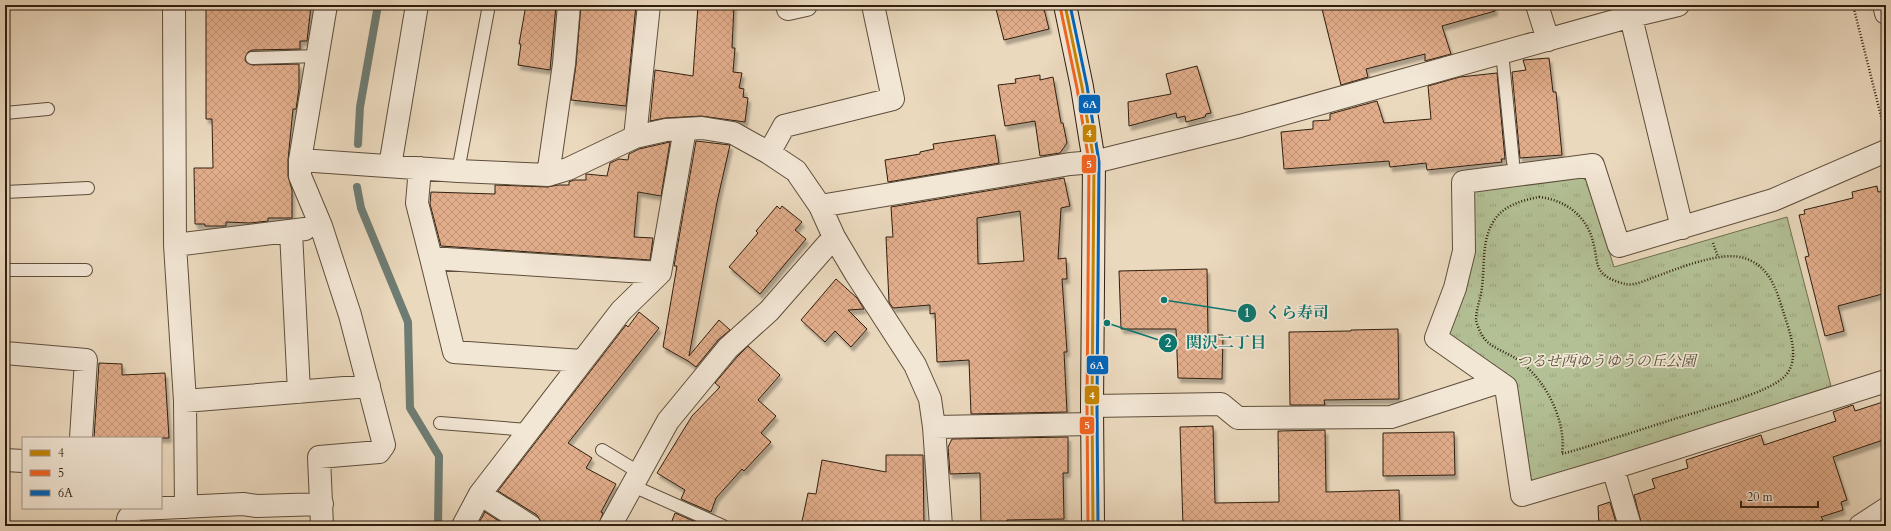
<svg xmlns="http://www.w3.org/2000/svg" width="1891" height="531" viewBox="0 0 1891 531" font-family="Cardo,'Noto Serif JP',serif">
  <defs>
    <pattern id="grass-tufts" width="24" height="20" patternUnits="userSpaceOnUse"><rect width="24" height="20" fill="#b3c095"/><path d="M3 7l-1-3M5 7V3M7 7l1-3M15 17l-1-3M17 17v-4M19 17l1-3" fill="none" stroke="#9aa57f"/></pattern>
    <pattern id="building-cross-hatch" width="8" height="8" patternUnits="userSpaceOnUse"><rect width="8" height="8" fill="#e2ad8b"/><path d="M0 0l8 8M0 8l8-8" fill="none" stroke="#c29477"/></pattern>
    <filter id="shadow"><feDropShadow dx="2.5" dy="4.5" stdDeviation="1" flood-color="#0004"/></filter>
  </defs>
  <rect width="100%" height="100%" fill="#ebd9be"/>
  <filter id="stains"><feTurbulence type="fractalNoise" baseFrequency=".005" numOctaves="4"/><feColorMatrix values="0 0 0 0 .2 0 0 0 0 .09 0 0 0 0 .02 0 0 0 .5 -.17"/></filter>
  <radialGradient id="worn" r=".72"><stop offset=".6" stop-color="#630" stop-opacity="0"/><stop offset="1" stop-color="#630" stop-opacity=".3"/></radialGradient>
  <!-- grass -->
  <path fill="url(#grass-tufts)" stroke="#717052" d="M1578,175L1587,181L1614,267L1787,217L1831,386L1537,485L1525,478L1514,381L1450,338L1447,328L1470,198L1477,189Z"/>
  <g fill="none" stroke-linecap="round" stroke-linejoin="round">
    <!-- stream -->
    <path stroke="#6e7c73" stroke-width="8" d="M358,144L360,107L378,5
      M357,187L361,208L408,322L410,408L439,456L438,526"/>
  </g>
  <!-- building -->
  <path fill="url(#building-cross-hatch)" stroke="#2f1f0f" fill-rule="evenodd" filter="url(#shadow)" d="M206,5L311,6L307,41H300V49L252,50L248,52L245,58L246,62L252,65L299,64V88L296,109H293L288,160V176L292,190V218H268V221L250,223L226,222V226H205V224H195L194,168H213L212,119H206Z
    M526,5H556L550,70L518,65L521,44H519Z
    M581,5H636L626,106L571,100L576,65Z
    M698,5H734L732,48H735L733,72L742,73L739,88L744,89L743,97L748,98L745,122L701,116L665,118L650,121L655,70L693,76Z
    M995,5H1043L1049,29L1004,40Z
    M1321,5H1494L1495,11L1442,26L1451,54L1425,61V54L1366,69L1368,77L1341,85Z
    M1549,58L1553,92H1556L1562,155L1520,158L1512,72L1526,70L1523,60Z
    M1197,66L1211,113L1206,114L1205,117L1186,122L1185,116L1177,118L1176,113L1129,126L1128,102L1171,94L1166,74Z
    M1497,73L1505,159H1501L1502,162L1427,170L1426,163L1390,167L1389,161L1284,169L1281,132L1313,129V121L1330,120V114L1377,101L1384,123L1431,119L1428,86L1460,77Z
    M1040,75V80L1053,77L1061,123H1063L1067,143L1060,153L1040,156L1035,121L1005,126L998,85L1016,83L1015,79Z
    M995,135L999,163L888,182L885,160L920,154V152L934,149L933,144Z
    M696,141L730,145L717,202L689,356L719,320L730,330L718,340L696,367L688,361L663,347L677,266H674Z
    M670,142L661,196L638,192L634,237L653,238L650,260L441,246L430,204L431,192L495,194V185L547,187L558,185H569V182L574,180H586V174L607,176L610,163L619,159L628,160L629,154L639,149Z
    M1064,178L1070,206L1061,208L1058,259L1066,258L1067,279H1062L1067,352H1064L1067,412L971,414L969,360L937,362L935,313L930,314V305L893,308L889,302L886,237H893L891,207ZM1020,211L1024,261L978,264L977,218Z
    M1877,186L1878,192L1886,191V293L1838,306L1844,331L1825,336L1805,257L1809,256L1799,215L1805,214L1804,210L1853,198L1852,192Z
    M777,206L780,209L782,206L802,222L795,230L806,239L760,294L729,267L758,233L756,231Z
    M1207,269L1208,335H1223L1222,379L1178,378L1176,329H1121L1119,271Z
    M836,279L857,298L864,309L848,310L867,329L851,347L835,331L825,342L801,320Z
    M639,312L659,328L568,443L592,458L586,468L616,484L601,512L603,513L598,526H548L542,523L537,515L498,491L626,325L628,327Z
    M1398,329L1399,399L1324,400L1325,405H1290L1289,332L1351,331V330Z
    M748,346L780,375L758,400L776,416L761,433L771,442L744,471L742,469L716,498L711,512L681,499L685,490L657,473L692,416L720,387L715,383L737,357Z
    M99,363L122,364V375L165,373L169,438H94Z
    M1886,401V439L1833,457L1847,500L1841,502L1843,510L1821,517L1823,520L1807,526H1642L1634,495L1655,488L1652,479L1688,468L1686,460L1761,435L1764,445L1836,421L1833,412L1853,405L1855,411Z
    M1213,426L1215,503L1279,502L1278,431L1325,430L1326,492L1399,490L1400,526H1183L1180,427Z
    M1454,432L1455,475L1383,476V433Z
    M1068,437V473H1063L1064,519L1007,520V526H981L980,473L950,474L948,447L952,439Z
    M886,455H923L924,526H801L808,493L816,494L822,460L886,472Z
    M1610,502L1617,526H1599L1598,506Z
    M485,512L505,525V526H477Z
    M675,513L705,526H670Z"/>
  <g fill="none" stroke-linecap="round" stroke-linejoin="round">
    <defs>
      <path id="service" d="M1502,52L1513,162
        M252,58L318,56
        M5,113L48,109
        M458,171L489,5
        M5,192L88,188
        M5,270H86
        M440,423L528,430
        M602,450L640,473
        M633,486L723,526"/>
      <path id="minor" d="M174,5L175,245L185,401L369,386
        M1537,5L1548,40
        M1628,5L1682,228
        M788,9L806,5
        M635,137L649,5
        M1886,151L1773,200L1619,246L1593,165L1463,182L1464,251L1455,288L1436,338L1506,387L1522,495L1613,468L1886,381
        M769,153L784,126L893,99L873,5
        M300,160L458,171L548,175L568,169L635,137L666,130L702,128L733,133L769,153L796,171L820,206L834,237L856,274L915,365L930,399L934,427L941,526
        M390,166L417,5
        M420,168L417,203L431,258
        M548,175L564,64L569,5
        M820,206L1070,164L1094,162L1240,126L1632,16L1678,5
        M291,232L299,392
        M175,245L305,229
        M5,353L86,360L81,438
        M582,361L454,352L431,258L660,273
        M185,401L186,507
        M1092,406L1221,404L1238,418L1391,417L1499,382
        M934,427L1092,424
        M5,460L23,461
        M1613,468L1630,526
        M480,494L530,526
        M161,508L243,504L257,506L322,504
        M127,526L128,519L135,509L160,508
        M322,526L319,457L379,452L384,445L350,315L321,226L300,176V160L326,5
        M463,526L480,494L621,311L660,273L685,129
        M610,526L668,421L728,348L769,311L834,237
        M1860,526L1886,509"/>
      <path id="tertiary" d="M1884,5L1886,13"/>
      <path id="secondary" d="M1065,5L1082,87L1094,162L1092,406L1093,526"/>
    </defs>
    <!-- service casing -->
    <use href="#service" stroke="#5e4e3b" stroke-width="14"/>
    <!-- minor casing -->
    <use href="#minor" stroke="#5e4e3b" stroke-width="24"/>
    <!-- tertiary casing -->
    <use href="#tertiary" stroke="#5e4e3b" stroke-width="24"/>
    <!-- secondary casing -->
    <use href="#secondary" stroke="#2f1f0f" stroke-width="24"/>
    <!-- path -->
    <path stroke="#2f1f0f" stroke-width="2.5" stroke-dasharray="1 2" stroke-linecap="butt" d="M1853,5L1884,128
      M1539,197C1567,200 1589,218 1594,246C1596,253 1596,264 1600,270C1605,278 1617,282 1625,284C1633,286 1644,281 1652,278C1677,269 1723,249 1747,259C1771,268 1777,292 1784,314C1790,333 1800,358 1786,375C1770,394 1694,412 1668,421C1633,432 1598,444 1562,454C1567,420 1544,376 1515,358C1504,351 1491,348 1483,337C1480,332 1477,325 1476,320C1476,309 1481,298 1482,287C1485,265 1481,239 1495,219C1505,205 1523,200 1539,197Z
      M1713,243L1718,257"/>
    <!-- service -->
    <use href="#service" stroke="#f2e6d5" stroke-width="12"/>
    <!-- minor -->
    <use href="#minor" stroke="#f2e6d5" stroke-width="22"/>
    <!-- tertiary -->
    <use href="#tertiary" stroke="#f2e6d5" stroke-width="22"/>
    <!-- secondary -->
    <use href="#secondary" stroke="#f2e6d5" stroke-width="22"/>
    <defs>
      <path id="bus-1" d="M1065,5L1082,87L1094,162L1092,406L1093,526"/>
      <path id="bus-2" d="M1060,6L1077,88L1089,162L1087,406L1088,526"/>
      <path id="bus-3" d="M1070,5L1087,86L1099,162L1097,406L1098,526"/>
    </defs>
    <!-- bus-1 casing -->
    <use href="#bus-1" stroke="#f2e6d5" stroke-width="6"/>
    <!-- bus-2 casing -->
    <use href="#bus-2" stroke="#f2e6d5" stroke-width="6"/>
    <!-- bus-3 casing -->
    <use href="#bus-3" stroke="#f2e6d5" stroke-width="6"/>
    <!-- bus-1 -->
    <use href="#bus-1" stroke="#c58404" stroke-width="3"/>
    <!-- bus-2 -->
    <use href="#bus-2" stroke="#f26522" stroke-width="3"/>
    <!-- bus-3 -->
    <use href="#bus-3" stroke="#0065bd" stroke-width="3"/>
  </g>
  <g text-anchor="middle" stroke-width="3.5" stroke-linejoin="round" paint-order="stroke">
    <!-- park labels -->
    <g font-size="15" font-style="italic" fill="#574f37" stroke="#f2e6d5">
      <text x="1606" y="366">つるせ西ゆうゆうの丘公園</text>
    </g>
  </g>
  <!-- callouts -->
  <path fill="none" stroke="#0f766e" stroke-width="1.5" d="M1164 300L1247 313M1107 323L1168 343"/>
  <g fill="#0f766e" stroke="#f2e6d5" stroke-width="1.5">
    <circle cx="1164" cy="300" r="4"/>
    <circle cx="1107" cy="323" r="4"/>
    <circle cx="1247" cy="313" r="10"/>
    <circle cx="1168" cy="343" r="10"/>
  </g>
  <g font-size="12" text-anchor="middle" font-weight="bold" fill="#fff">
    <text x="1247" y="317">1</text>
    <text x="1168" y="347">2</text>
  </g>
  <g font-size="16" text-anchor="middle" font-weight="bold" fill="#0f766e" stroke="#f2e6d5" stroke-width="3.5" stroke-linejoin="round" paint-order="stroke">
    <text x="1297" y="318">くら寿司</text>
    <text x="1226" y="348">関沢二丁目</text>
  </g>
  <g stroke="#f2e6d5" stroke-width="1.5">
    <rect x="1078" y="94" width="23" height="20" rx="4" fill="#0065bd"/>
    <rect x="1082" y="124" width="15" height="19" rx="4" fill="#c58404"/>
    <rect x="1081" y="154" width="16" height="20" rx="4" fill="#f26522"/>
    <rect x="1086" y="355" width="23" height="20" rx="4" fill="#0065bd"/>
    <rect x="1084" y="385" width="16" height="20" rx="4" fill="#c58404"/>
    <rect x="1079" y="416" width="16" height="19" rx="4" fill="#f26522"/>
  </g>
  <g font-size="11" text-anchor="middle" font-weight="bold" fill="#fff">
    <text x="1090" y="108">6A</text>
    <text x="1089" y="137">4</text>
    <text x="1089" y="168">5</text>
    <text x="1097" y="369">6A</text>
    <text x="1092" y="399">4</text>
    <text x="1087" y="429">5</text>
  </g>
  <!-- margin -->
  <rect width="1891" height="531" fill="none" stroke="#ebd9be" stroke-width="20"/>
  <rect x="6" y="6" width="1879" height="519" fill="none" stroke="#2f1f0f" stroke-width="2"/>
  <rect x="10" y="10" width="1871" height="511" fill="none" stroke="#2f1f0f"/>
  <!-- legend -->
  <rect x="22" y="437" width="140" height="72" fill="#f2e6d5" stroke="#a49686"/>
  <rect x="30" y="450" width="20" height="6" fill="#c58404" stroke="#a49686"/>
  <text x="58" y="457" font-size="12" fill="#2f1f0f">4</text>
  <rect x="30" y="470" width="20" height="6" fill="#f26522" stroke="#a49686"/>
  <text x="58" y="477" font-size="12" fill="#2f1f0f">5</text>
  <rect x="30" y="490" width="20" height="6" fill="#0065bd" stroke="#a49686"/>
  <text x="58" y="497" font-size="12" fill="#2f1f0f">6A</text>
  <!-- scale -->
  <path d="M1741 501v6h77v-6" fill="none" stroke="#2f1f0f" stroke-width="2"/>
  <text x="1747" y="501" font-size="12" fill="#2f1f0f" stroke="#f2e6d5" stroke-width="3" paint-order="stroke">20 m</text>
  <rect width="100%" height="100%" filter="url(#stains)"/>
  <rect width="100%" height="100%" fill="url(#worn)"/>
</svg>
